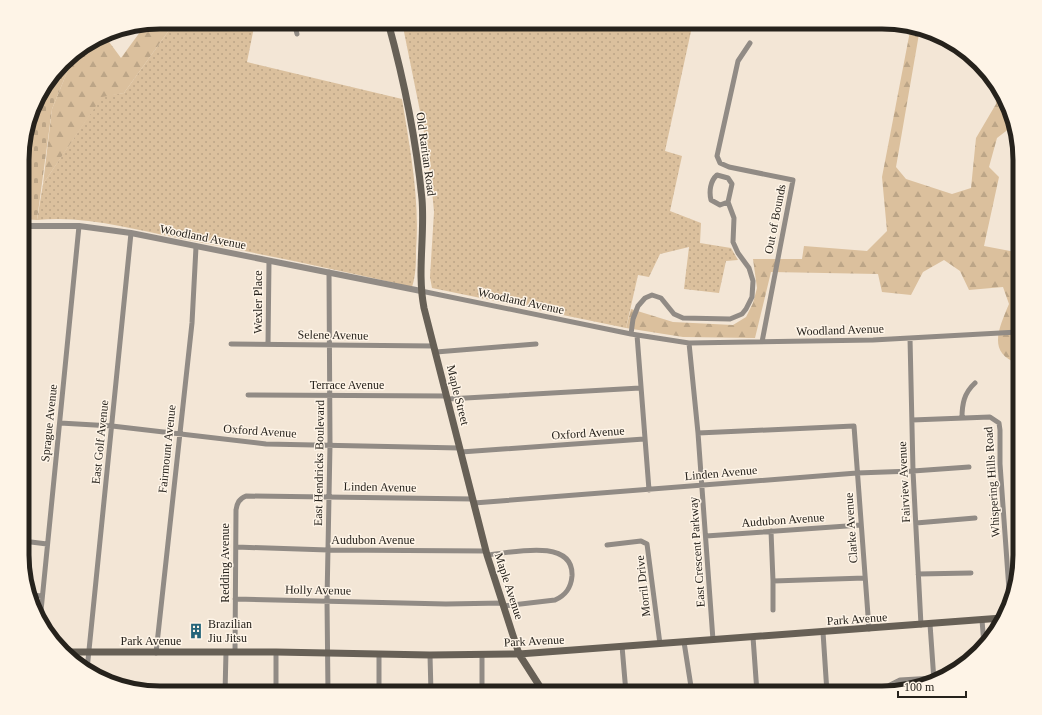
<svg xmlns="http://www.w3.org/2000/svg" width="1042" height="715" viewBox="0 0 1042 715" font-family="Georgia,serif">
  <defs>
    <pattern id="grass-dots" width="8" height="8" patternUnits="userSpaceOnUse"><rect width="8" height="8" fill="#dbc09d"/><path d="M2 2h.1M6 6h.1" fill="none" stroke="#bca587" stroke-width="1.8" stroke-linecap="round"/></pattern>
    <pattern id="forest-firs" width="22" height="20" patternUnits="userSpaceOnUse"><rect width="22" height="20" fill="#dbc09d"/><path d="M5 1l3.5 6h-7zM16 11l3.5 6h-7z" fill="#bca587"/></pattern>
    <pattern id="cemetery-stones" width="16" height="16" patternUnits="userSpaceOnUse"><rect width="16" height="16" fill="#dbc09d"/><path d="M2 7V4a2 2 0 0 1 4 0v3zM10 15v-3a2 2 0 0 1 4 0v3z" fill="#bca587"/></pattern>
  </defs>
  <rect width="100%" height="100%" fill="#f3e6d6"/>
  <!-- grass -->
  <path fill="url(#grass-dots)" d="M175,22H255L247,62L402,99C410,149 420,199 416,250C416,263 416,275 412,287C334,269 256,253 178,238C132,229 85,215 37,220L43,184L102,96L124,93Z
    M402,22H693L665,151L682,156L670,211L701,223L700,243L731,248L738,260L726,261L719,293L684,289L689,247L660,254L649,277L638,275L626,328L432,288L430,277L434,212L432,190L423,126Z"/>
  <!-- forest -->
  <path fill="url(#forest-firs)" d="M160,22H175L124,93L102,97L43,184L52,109L72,60L69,56L104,35L121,58L140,32L137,27Z
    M911,26L920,28L896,167L906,179L952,194L971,188L976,138L996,104L995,87C1006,100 1011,111 1010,128L997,138L989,167L999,177L984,246L1020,253V364C986,354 999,328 1009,304L1003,287L969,290L960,271L944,260L923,272L911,295L882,292L878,274L771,272L755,338L683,337L626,328L631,309L673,322L733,325L746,317L753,303L757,288L753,259H802L804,246L867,251L887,231L882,177Z"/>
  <!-- cemetery -->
  <path fill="url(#cemetery-stones)" d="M69,56L72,60L52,109L37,220L23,219V143L36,99Z"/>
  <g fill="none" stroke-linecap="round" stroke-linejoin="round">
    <!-- minor -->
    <path stroke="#918b85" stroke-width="5" d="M294,22L297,34
      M750,43L738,61L717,156L720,163L729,167L793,180L762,342
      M421,291L631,334L689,343L873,340L1020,332
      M631,334L633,319L638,306L645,298L652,295L661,298L674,314L683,318L730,319L742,314L746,309L752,297L753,281L749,268L738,253L733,242L734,218L728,202L732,184L728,178L717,175C710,181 709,192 711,200L720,205L728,202
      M637,335L649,490
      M910,338L913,471L921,625
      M689,343L698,433L713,640
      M231,344L434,346
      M268,344L269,261
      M436,352L536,344
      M248,395L447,396
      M448,399L640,388
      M962,418C962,404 964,393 975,383
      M912,420L990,417L999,423L1000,430V464L1010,604
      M60,423L112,426L266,444L460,448
      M698,433L854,426L869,629
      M461,452L644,439
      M474,503L857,473L913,471L969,467
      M916,523L975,518
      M771,531L773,581L865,578
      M706,536L861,525
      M23,541L47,544
      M607,545L641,541L647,544L660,644
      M236,547L328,550L486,551
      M487,555C510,553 574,537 572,576C571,588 566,595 555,600L503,606
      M918,574L971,573
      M31,595L42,596
      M235,599L446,604L503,603
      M773,610V581
      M982,620L984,645
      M40,621L79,226
      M930,624L934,681
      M823,632L827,693
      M753,637L757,693
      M684,642L692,693
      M622,646L626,693
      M235,652L236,510C237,503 239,499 246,496L473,499
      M156,653L192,323L196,247
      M379,654V693
      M482,654V693
      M430,655L431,693
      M87,670L131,233
      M890,685L900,680L934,678
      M225,693L226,652
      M276,693V652
      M328,693L327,600L330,445L329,272"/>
    <!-- tertiary -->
    <path stroke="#918b85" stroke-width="6" d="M23,226H79L131,233L421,291"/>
    <!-- secondary -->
    <path stroke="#676056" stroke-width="7" d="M388,22C404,80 416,139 422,199C425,235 417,272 424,308L487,555L519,654L544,693
      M66,652H276L430,655L519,654L1002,618"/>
  </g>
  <!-- icons -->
  <defs>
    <symbol id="building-bare" viewBox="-9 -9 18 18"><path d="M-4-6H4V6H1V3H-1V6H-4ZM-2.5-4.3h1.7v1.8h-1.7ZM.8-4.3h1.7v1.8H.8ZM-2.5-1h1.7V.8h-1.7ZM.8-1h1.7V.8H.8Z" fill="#256479" stroke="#fef4e7" stroke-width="2.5" paint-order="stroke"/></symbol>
  </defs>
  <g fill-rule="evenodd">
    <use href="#building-bare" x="185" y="620" width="22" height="22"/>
  </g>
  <g text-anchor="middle" stroke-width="3" stroke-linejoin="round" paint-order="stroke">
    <!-- street labels -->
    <g font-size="12" fill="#26221c" stroke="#fef4e7">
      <text transform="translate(426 154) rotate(82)" y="4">Old Raritan Road</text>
      <text transform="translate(775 219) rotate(-79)" y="4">Out of Bounds</text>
      <text transform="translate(203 237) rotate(11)" y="4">Woodland Avenue</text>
      <text transform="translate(521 301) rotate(12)" y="4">Woodland Avenue</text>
      <text transform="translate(258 302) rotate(-90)" y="4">Wexler Place</text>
      <text transform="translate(840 330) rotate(-2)" y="4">Woodland Avenue</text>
      <text transform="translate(333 335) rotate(1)" y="4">Selene Avenue</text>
      <text x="347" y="389">Terrace Avenue</text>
      <text transform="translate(458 395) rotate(76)" y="4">Maple Street</text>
      <text transform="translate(49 423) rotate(-84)" y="4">Sprague Avenue</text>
      <text transform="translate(260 431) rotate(4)" y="4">Oxford Avenue</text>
      <text transform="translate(588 433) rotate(-4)" y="4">Oxford Avenue</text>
      <text transform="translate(100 442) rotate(-84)" y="4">East Golf Avenue</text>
      <text transform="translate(167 449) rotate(-84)" y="4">Fairmount Avenue</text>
      <text transform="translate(319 463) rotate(-89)" y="4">East Hendricks Boulevard</text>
      <text transform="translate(721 473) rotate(-5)" y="4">Linden Avenue</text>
      <text transform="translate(904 482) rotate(-93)" y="4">Fairview Avenue</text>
      <text transform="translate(992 482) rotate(-94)" y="4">Whispering Hills Road</text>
      <text transform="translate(380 487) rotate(1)" y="4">Linden Avenue</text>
      <text transform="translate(783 520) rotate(-4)" y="4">Audubon Avenue</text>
      <text transform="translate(851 528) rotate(-94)" y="4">Clarke Avenue</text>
      <text x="373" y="544">Audubon Avenue</text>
      <text transform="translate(697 552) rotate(-94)" y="4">East Crescent Parkway</text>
      <text transform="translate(225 563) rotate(-90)" y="4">Redding Avenue</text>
      <text transform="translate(509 586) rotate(72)" y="4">Maple Avenue</text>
      <text transform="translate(643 586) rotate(-96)" y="4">Morril Drive</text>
      <text transform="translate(318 590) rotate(1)" y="4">Holly Avenue</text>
      <text transform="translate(857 619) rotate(-4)" y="4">Park Avenue</text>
      <text x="151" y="645">Park Avenue</text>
      <text transform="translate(534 641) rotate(-3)" y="4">Park Avenue</text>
    </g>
    <!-- poi labels -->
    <g font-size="12" fill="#26221c" stroke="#fef4e7" text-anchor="start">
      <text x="208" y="628">Brazilian<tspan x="208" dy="14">Jiu Jitsu</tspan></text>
    </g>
  </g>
  <!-- crop -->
  <path d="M0 0H1042V715H0ZM160 29H882A131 131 0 0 1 1013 160V555A131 131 0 0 1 882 686H160A131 131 0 0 1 29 555V160A131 131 0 0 1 160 29Z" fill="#fef4e7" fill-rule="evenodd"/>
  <path fill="none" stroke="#26221c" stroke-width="5" d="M160 29H882A131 131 0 0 1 1013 160V555A131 131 0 0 1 882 686H160A131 131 0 0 1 29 555V160A131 131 0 0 1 160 29Z"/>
  <!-- scale -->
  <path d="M898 691v6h68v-6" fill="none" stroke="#26221c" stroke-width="2"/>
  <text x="904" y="691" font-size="12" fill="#26221c" stroke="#fef4e7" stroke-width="3" paint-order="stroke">100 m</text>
</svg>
